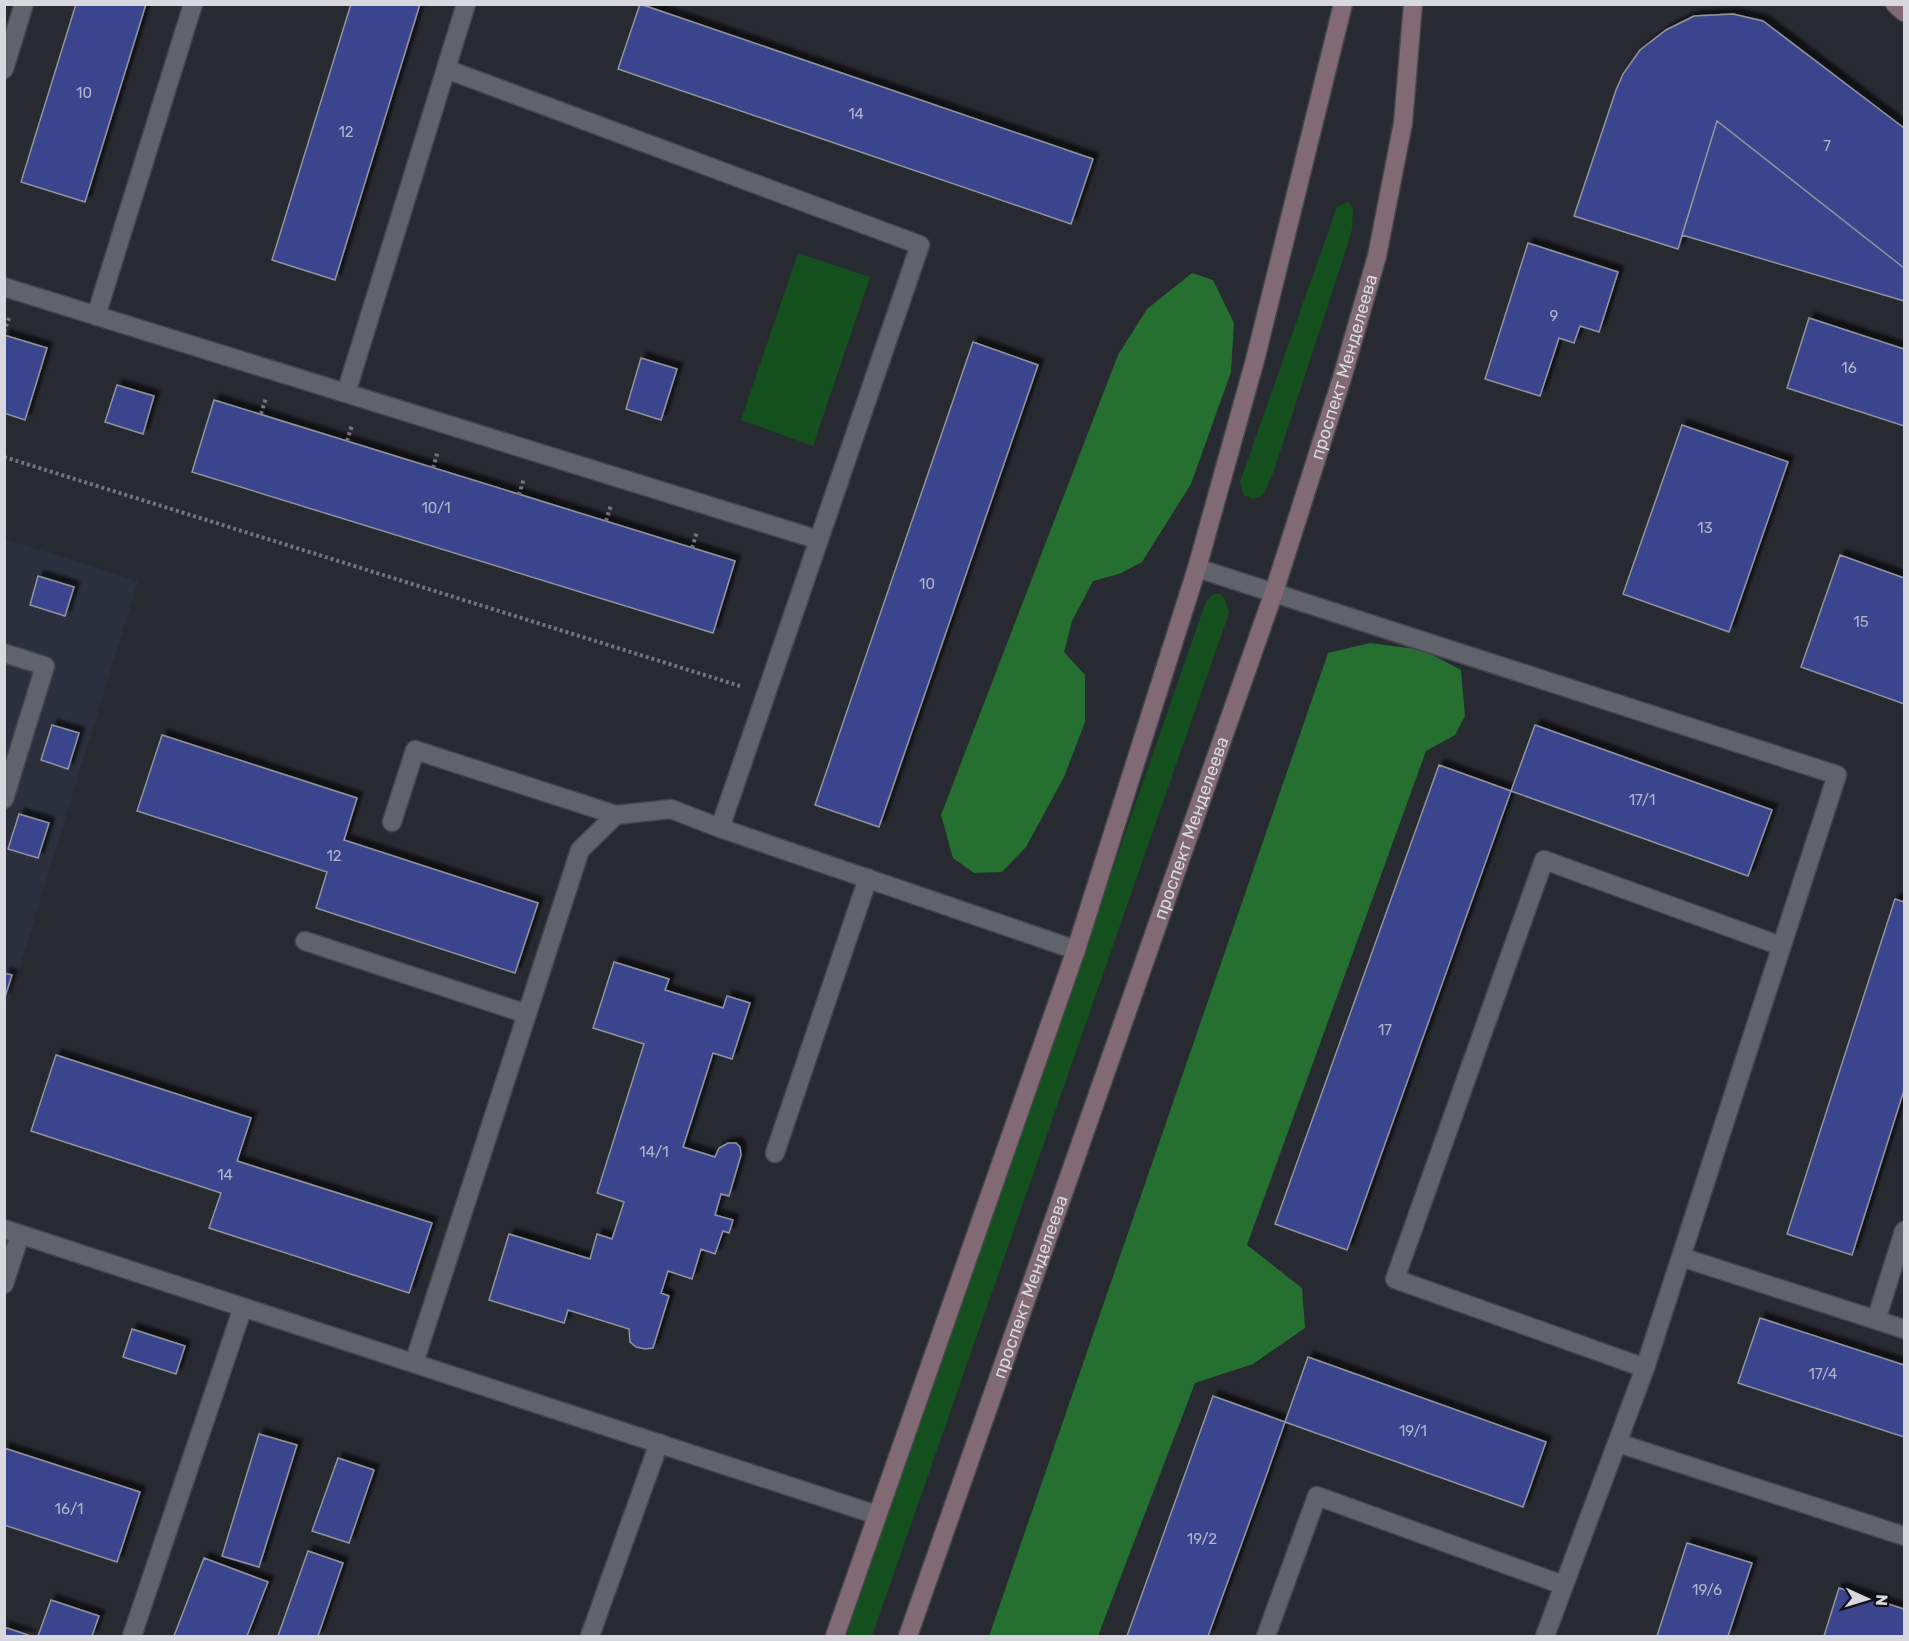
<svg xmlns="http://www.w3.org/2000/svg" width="1909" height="1641" viewBox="0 0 1909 1641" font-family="Rubik,sans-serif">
  <defs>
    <filter id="shadow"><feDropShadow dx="5.5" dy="-5.5" stdDeviation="1.5" flood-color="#0009"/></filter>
  </defs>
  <rect width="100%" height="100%" fill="#282a31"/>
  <!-- built -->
  <path fill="#2c2f3d" d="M5,539L138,581L5,1015Z"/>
  <!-- green -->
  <path fill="#13501e" d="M1348,202L1353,208L1352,229L1343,259L1273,473L1263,495L1253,499L1243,495L1240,482L1337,207Z
    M798,253L870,277L813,446L741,420Z
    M1213,594H1221L1225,600L1229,613L872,1636H846L1204,607L1208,599Z"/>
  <!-- forest -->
  <path fill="#256f31" d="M1192,273L1213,280L1234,323L1231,372L1191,484L1142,562L1119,574L1093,581L1072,621L1064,652L1085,675V722L1064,777L1026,847L1002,872L974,873L953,858L941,815L1118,355L1147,309Z
    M1370,643L1423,650L1461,670L1465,716L1455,735L1426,751L1247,1245L1302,1288L1305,1328L1253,1364L1195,1383L1098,1636H989L1328,653Z"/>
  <!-- building -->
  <path fill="#3a458e" stroke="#91939d" stroke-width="1.5" filter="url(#shadow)" d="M76,4H146L85,202L21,182Z
    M351,4H420L335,280L272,260Z
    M640,4L1093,159L1071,224L618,69Z
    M1733,14L1763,21L1904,128V268L1717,121L1678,249L1574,216L1616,90L1623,74L1640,50L1666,30L1694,16Z
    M1717,121L1904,268V301L1682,235Z
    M1528,243L1618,272L1599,332L1580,326L1574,343L1559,338L1540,396L1485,379Z
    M1809,318L1904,349V426L1787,388Z
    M4,335L47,348L25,420L4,413Z
    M973,342L1038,365L879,827L815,805Z
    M641,358L677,369L661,420L626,409Z
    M117,385L154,396L143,434L105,422Z
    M214,400L735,561L713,633L192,472Z
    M1682,425L1788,462L1729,632L1623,594Z
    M1840,555L1904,578V704L1801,667Z
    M38,576L74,587L65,616L30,605Z
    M52,725L79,733L68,769L41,760Z
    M1535,725L1772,810L1748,876L1511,791Z
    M162,735L357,798L344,840L538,903L515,973L316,908L327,872L137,811Z
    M1439,765L1511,791L1347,1250L1275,1224Z
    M19,814L49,823L38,858L8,849Z
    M1895,899L1904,902V1090L1852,1255L1787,1234Z
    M614,962L669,979L665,990L723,1008L727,996L750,1003L732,1059L713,1053L683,1147L715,1157L719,1148L728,1143H736L740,1147L741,1155L729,1196L721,1194L715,1215L733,1220L729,1233L723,1231L715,1254L701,1249L692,1279L668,1271L661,1293L669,1296L653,1348L645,1349L636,1347L630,1342L629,1329L568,1310L564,1323L489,1300L509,1234L590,1259L597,1234L612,1239L624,1202L597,1193L644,1044L593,1028Z
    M4,973L12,975L4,1000Z
    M56,1055L251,1118L237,1161L432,1223L409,1293L209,1228L221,1193L31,1131Z
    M1760,1318L1904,1365V1437L1738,1383Z
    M132,1329L185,1346L176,1374L123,1357Z
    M1308,1357L1546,1442L1523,1507L1285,1422Z
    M1213,1396L1285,1422L1264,1482L1208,1636H1127Z
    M259,1434L297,1445L259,1567L222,1556Z
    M4,1448L140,1492L117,1562L4,1525Z
    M338,1458L374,1470L349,1543L312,1531Z
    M1687,1543L1752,1563L1728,1636H1657Z
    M308,1551L343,1563L318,1636H278Z
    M204,1558L268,1582L247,1636H174Z
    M1839,1588L1904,1609V1636H1824Z
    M51,1600L99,1616L92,1636H38Z
    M4,1627L31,1636H4Z"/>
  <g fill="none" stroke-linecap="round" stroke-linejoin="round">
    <defs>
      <path id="lane" d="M4,69L24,4
        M446,69L920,245L720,828
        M4,287L819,540
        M96,316L193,4
        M346,393L466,4
        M1197,568L1837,775L1645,1368L1545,1636
        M4,653L45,666L4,799
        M392,822L415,750L616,815
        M305,941L527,1014
        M775,1153L868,878
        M4,1229L877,1515
        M1681,1257L1904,1329
        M4,1284L20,1235
        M1876,1320L1904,1231
        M414,1363L580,850L616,815L671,809L720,828L1076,950
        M1645,1368L1395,1279L1544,860L1781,946
        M1618,1443L1904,1536
        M132,1636L243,1307
        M590,1636L659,1443
        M1266,1636L1317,1496L1563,1585"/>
      <g id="secondary">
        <path d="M1895,4L1904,12"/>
        <path d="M835,1636L1076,950L1197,568L1255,360L1343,4"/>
        <path id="s1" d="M908,1636L1274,592L1342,378L1377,256L1403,123L1413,4"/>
      </g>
    </defs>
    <!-- lane casing -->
    <use href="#lane" stroke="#44464c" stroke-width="21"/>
    <!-- secondary casing -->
    <use href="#secondary" stroke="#44464c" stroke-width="21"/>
    <!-- path -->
    <path stroke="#73757b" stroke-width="4" stroke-dasharray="3 3" stroke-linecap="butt" d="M4,332L9,318
      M261,414L266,398
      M347,441L352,425
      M4,457L740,686
      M433,468L438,451
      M519,495L524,478
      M606,521L611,505
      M692,548L697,532"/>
    <!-- lane -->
    <use href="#lane" stroke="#61636c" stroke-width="18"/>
    <!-- secondary -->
    <use href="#secondary" stroke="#816a74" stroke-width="18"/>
  </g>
  <g text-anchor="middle" stroke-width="4.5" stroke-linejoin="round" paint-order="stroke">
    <!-- number labels -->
    <g font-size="15" fill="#b0b4ca">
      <text x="84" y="98">10</text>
      <text x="856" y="119">14</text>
      <text x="346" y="137">12</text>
      <text x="1827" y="151">7</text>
      <text x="1554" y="321">9</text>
      <text x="1849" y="373">16</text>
      <text x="436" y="513">10/1</text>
      <text x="1705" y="533">13</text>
      <text x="927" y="589">10</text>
      <text x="1861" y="627">15</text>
      <text x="1642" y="805">17/1</text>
      <text x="334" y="861">12</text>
      <text x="1385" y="1035">17</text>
      <text x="654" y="1157">14/1</text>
      <text x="225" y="1180">14</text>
      <text x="1823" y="1379">17/4</text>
      <text x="1413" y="1436">19/1</text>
      <text x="69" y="1514">16/1</text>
      <text x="1202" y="1544">19/2</text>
      <text x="1707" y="1595">19/6</text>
    </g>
    <!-- street labels -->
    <g font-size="18" fill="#d7d9de" stroke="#121216">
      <text dy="6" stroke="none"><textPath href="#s1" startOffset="1342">проспект Менделеева</textPath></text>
      <text dy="6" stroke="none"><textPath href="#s1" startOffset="856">проспект Менделеева</textPath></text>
      <text dy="6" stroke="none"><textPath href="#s1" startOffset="370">проспект Менделеева</textPath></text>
    </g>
  </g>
  <!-- border -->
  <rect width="1909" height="1641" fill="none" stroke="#d7d9de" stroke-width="12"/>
  <!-- north arrow -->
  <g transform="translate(1867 1599) rotate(94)" stroke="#121216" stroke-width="4.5" paint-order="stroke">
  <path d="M0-4.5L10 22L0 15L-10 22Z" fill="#d7d9de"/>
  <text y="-9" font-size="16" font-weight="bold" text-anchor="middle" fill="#d7d9de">N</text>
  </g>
</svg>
